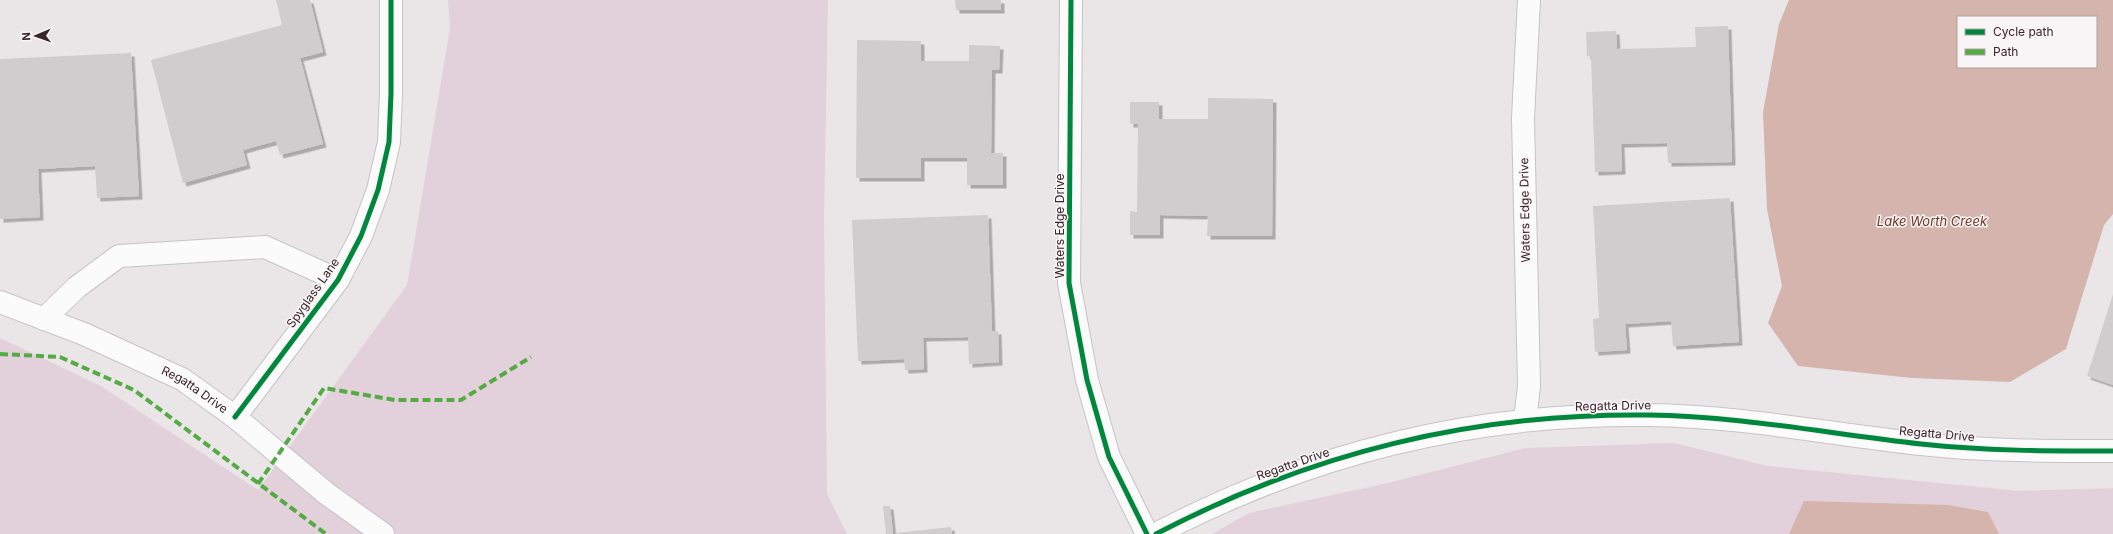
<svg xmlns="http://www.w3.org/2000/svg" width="2113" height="534" viewBox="0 0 2113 534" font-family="Inter,sans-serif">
  <defs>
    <filter id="shadow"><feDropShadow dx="3.5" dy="3.5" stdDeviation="0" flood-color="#0004"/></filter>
  </defs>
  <rect width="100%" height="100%" fill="#eae6e8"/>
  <!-- green -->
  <path fill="#e2d1db" d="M448,0H828L824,217L827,494L847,534H0V338L101,386L258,490L407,285L450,28Z
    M1674,443L1768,466L2020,491L2113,488V534H1212L1249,513L1388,483L1525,448Z"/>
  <!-- water -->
  <path fill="#d4b4ac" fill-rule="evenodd" d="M1789,0H2113V214L2104,225L2066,349L2010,382L1912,378L1798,366L1768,323L1782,286L1767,209L1763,112L1779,24ZM1958,17H2096V67H1958Z
    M1804,501L1948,505L1988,512L1999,534H1789Z"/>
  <!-- building -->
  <path fill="#d1ccce" filter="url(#shadow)" d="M276,0H310L323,52L300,58L323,144L280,155L276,141L243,150L247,165L183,183L151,60L282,25Z
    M955,0H1001V10H956Z
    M1728,26L1732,162L1668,163L1667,143L1621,144L1622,171L1595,172L1591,56H1587L1586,32L1616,31L1617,49L1696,47L1695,27Z
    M857,40L921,41V61H969V45L1000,46L999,70H992L991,153H1003V185H967V158H921V178H856Z
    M131,53L139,196L97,198L95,166L38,169L40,217L0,219V59Z
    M1208,98L1273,99L1272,236H1207L1208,216L1160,215V235H1130V211L1137,212L1138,124H1130V102H1159V119H1208Z
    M1730,198L1739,342L1673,346L1671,321L1625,324L1627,350L1595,352L1593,319L1599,318L1593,206Z
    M988,215L992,331H998L999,362L969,364L968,337L923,338L924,369L905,370L904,359L858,361L852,220Z
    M2113,294V385L2087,376Z
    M883,506H890L893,534H886Z
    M951,527L952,534H896V533Z"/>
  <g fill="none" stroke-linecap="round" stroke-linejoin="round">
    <defs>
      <g id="minor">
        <path d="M1071,0L1069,283L1087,380L1109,457L1147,534"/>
        <path id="s1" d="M0,302L84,334L182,379L235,417L327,494L383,534"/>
        <path d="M44,319L77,287L119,256L265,247L338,280"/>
        <path d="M235,417L338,280L361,236L378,190L389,142L391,93V0"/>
        <path d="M1525,420L1529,386L1523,118L1529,0"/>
        <path d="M1156,534C1311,453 1472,413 1648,415C1740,416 1830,434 1921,444C1985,451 2049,451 2113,451"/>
      </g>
    </defs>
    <!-- minor casing -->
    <use href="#minor" stroke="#c7c3c4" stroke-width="24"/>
    <!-- minor -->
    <use href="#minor" stroke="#fcfbfc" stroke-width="22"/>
    <!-- quiet -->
    <path stroke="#5a4" stroke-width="4" stroke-dasharray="8 4" stroke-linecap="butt" d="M0,354L60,357L134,390L326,534
      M258,484L324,388L395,400H461L531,357"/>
    <defs>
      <path id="cycleway" d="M1071,0L1069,283L1087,380L1109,457L1147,534
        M235,417L338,280L361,236L378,190L389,142L391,93V0
        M1156,534C1311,453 1472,413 1648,415C1740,416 1830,434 1921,444C1985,451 2049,451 2113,451"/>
    </defs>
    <!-- cycleway casing -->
    <use href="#cycleway" stroke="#f9f4f6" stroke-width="8"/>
    <!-- cycleway -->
    <use href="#cycleway" stroke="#00873e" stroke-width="5"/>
  </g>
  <g text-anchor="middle" stroke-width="3" stroke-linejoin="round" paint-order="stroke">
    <!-- street labels -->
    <g font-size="12" fill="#3b2529" stroke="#f9f4f6">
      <text transform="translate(1525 210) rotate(-91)" y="4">Waters Edge Drive</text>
      <text transform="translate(1060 226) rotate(-90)" y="4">Waters Edge Drive</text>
      <text transform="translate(313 293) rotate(-55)" y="4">Spyglass Lane</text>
      <text dy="4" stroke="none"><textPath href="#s1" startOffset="214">Regatta Drive</textPath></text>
      <text transform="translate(1613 406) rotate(-1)" y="4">Regatta Drive</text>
      <text transform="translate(1937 434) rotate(5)" y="4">Regatta Drive</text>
      <text transform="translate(1293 464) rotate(-19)" y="4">Regatta Drive</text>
    </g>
    <!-- water labels -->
    <g font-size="13" font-style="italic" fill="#713725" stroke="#f9f4f6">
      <text x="1932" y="226">Lake Worth Creek</text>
    </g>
  </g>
  <!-- legend -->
  <rect x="1957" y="16" width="140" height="52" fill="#f9f4f6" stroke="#ada1a4"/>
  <rect x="1965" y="29" width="20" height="6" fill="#00873e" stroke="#ada1a4"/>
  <text x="1993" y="36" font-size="12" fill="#3b2529">Cycle path</text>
  <rect x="1965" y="49" width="20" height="6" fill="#55aa44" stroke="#ada1a4"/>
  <text x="1993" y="56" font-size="12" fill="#3b2529">Path</text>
  <!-- north arrow -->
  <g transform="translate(36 36) rotate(268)" stroke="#f9f4f6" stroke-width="3" paint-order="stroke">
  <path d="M0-3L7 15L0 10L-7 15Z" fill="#3b2529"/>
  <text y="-6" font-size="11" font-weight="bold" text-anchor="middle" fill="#3b2529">N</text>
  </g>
</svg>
